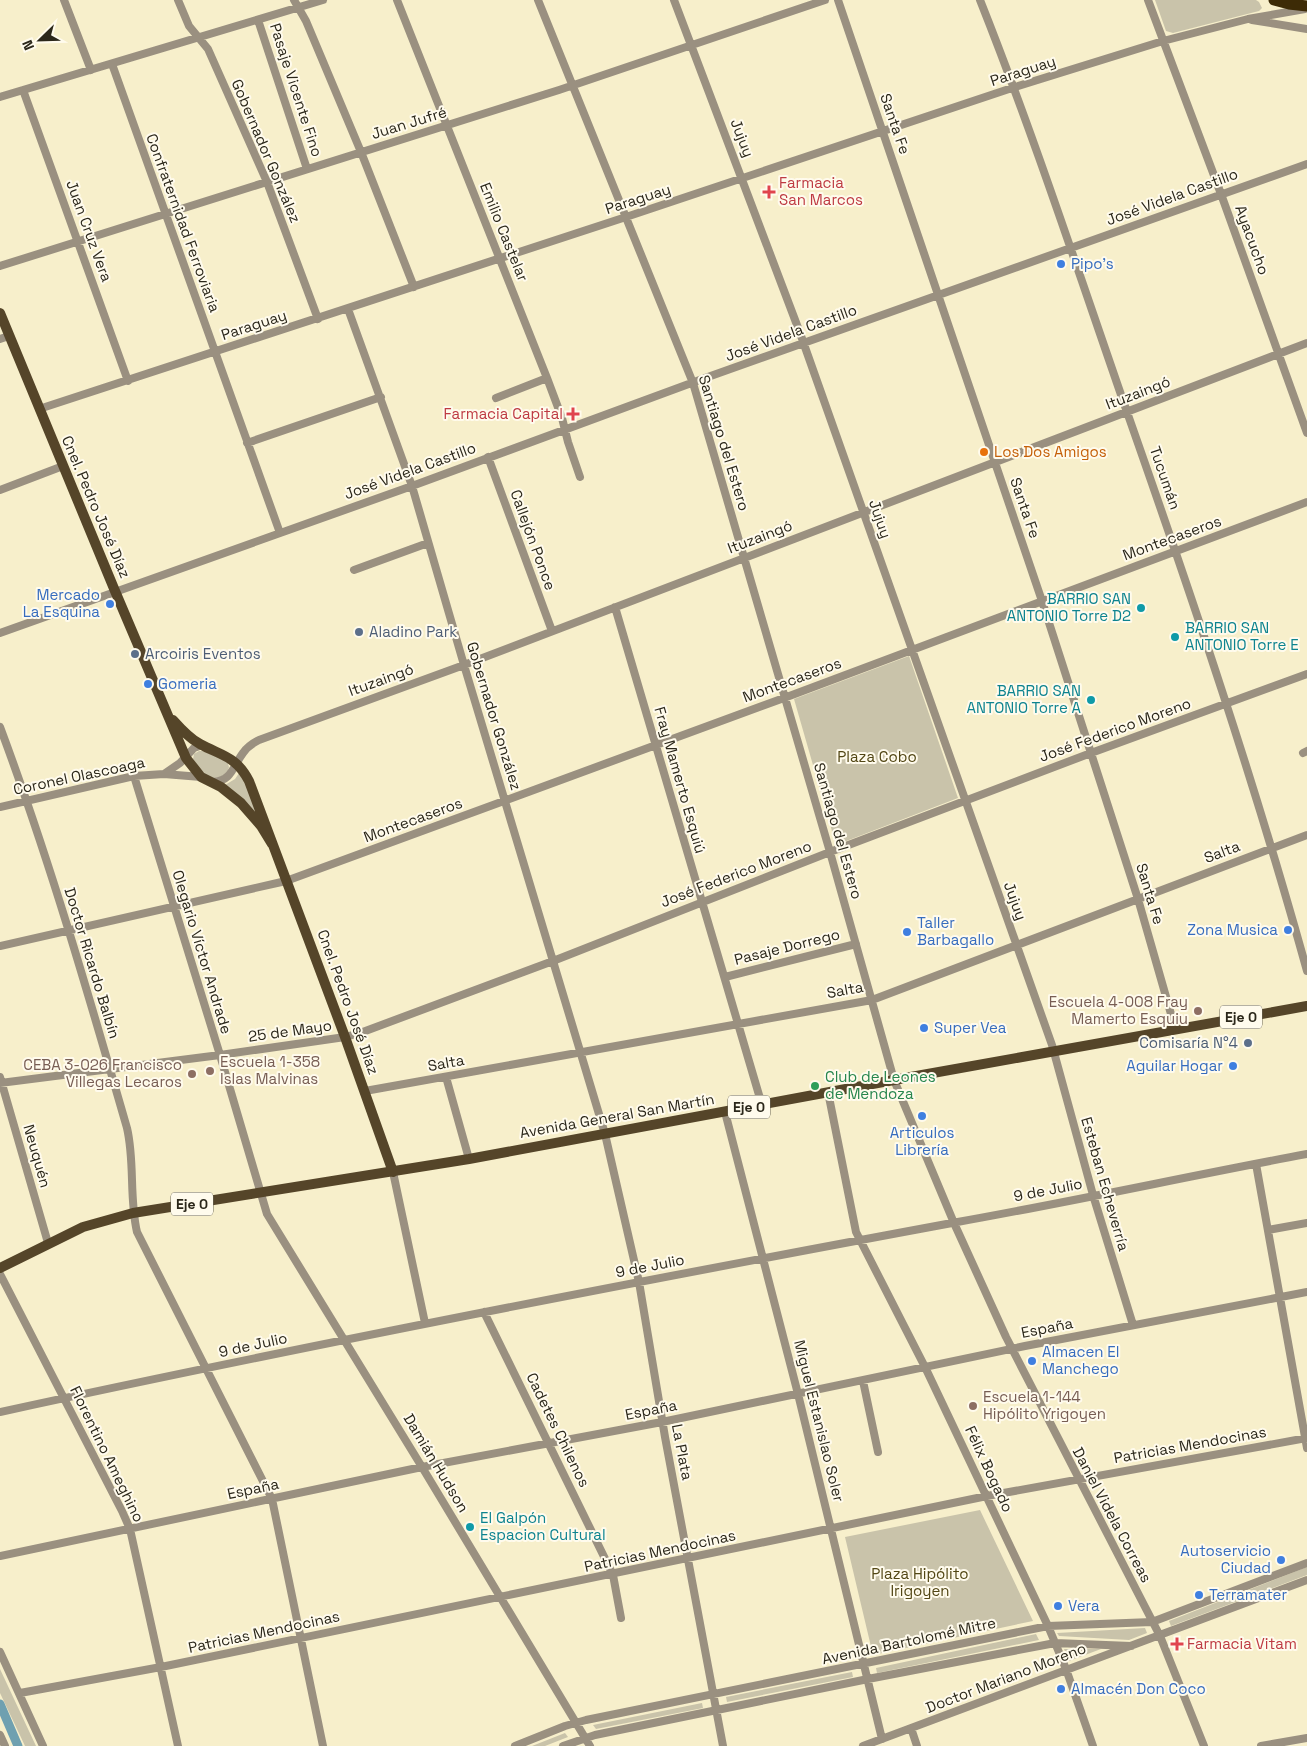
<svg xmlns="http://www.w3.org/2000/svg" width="1307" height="1746" viewBox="0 0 1307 1746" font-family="'Space Grotesk',sans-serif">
  <rect width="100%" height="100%" fill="#f7efcb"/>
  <!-- green -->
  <path fill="#c9c3aa" d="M1155,0H1256L1259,2L1262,8L1259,11L1173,33L1166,31Z
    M909,656L958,798L836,845L794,699Z
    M199,751H203L227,761L229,767L227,774L215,779L203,774L193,759L194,754Z
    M239,773L244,780L263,824L225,785L235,779Z
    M980,1510L1033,1621L873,1655L845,1537Z
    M1307,1567V1575L1171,1626L1169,1621Z
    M1145,1628L1147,1633L1129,1640L1059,1636L1057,1633Z
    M1036,1634L1039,1640L877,1673L876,1668Z
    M1064,1649H1101L1069,1661Z
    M0,1669L36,1746H25L0,1693Z
    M852,1672L853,1677L727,1702L726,1697Z
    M702,1703L703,1708L596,1729L593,1725Z
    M565,1733L568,1737L545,1746H532Z"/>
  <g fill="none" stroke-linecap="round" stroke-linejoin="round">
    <!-- canal -->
    <path stroke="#6fa0b0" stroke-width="9" d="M0,1704L18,1746"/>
    <!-- minor -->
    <path stroke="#9a9080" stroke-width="8" d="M64,0L91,70
      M178,0L189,26L208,49L267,182L318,319
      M294,0L306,21L361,152L414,287
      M397,0L547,378L562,418L568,442L580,477
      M538,0L693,383L830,852L894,1080L954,1223L1006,1337L1160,1636L1204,1746
      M674,0L800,333L1052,1045L1093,1195L1133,1325
      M838,0L1042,601L1138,899L1175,1028
      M980,0C1034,136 1079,274 1127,412C1192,597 1255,783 1307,971
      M1148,0L1221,194L1307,433
      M258,20L307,169
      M1252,20L1307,29
      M112,64L280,533
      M23,90L128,381
      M0,97L323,0
      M0,266L559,90L825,0
      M348,309L412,486L464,665L605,1134L639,1282L665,1437L723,1746
      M0,339L9,336
      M496,398L547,378
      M39,409L626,217L1015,87L1163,41L1248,19L1305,9
      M247,443L381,397
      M488,457L552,631
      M0,490L63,466
      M354,570L428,543
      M615,607L762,1105
      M0,633L412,486L705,378L1307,164
      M0,727C49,858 88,993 127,1128C135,1162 129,1198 137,1232L272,1499L323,1746
      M1303,753L1307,751
      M164,774L180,763L194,748L202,745
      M134,776L220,1055L267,1214L422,1467L590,1746
      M213,782C232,781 233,766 243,753C247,747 253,743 259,740L464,665L1307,343
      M0,807L134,776L164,774L201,777
      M0,946L286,881L784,698L1307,502
      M725,977L856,944
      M0,1077L48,1243
      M446,1077L469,1159
      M0,1083L220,1055L345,1037L360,1033L553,961L830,852L1091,753L1307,674
      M365,1091L872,1000L1307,835
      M828,1092L856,1232L925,1367L1048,1626L1066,1669L1093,1746
      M725,1112L798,1394L882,1739
      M1256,1164L1307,1448
      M393,1172L425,1323
      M1268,1230L1307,1223
      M0,1274L122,1511L130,1529L178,1746
      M484,1312L613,1575L621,1618
      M863,1381L878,1452
      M0,1412C316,1343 634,1282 952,1223C1071,1202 1189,1176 1307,1154
      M0,1556L422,1467L662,1422L1025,1346L1307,1292
      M0,1652L43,1746
      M20,1693L161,1667L987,1496L1307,1438
      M911,1728L917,1746
      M0,1735L5,1746
      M515,1746L565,1726L586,1720L1048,1626L1152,1622L1307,1563
      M563,1746L595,1735L868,1679L1055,1643L1131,1646
      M863,1746L1307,1580
      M1261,1746L1307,1738"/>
    <!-- major -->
    <path stroke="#554529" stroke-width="10" d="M0,313L115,591L186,758L201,777L221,787L241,803L261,826L272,844
      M173,720C181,729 189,738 200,744C222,756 236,756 249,781L345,1037L393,1172
      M0,1268L83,1227L133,1213L469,1159L894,1080L1307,1006"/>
    <!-- highway -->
    <path stroke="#3d2b06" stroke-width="11" d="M1274,0L1289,4L1307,6"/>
  </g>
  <!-- markers -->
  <g fill="#e0444e" stroke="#fffbed" stroke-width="2">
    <path d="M766.5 184.5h5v5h5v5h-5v5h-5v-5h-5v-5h5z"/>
    <path d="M570.5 406.5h5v5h5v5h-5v5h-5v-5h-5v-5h5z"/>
    <path d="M1174.5 1636.5h5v5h5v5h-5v5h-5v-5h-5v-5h5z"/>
  </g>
  <g fill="#3f7fe0" stroke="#fffbed" stroke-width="2">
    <circle cx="1061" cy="264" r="5"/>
    <circle cx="110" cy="604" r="5"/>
    <circle cx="148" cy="684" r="5"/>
    <circle cx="1288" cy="930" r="5"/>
    <circle cx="907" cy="932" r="5"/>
    <circle cx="924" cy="1028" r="5"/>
    <circle cx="1233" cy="1066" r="5"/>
    <circle cx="922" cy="1116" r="5"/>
    <circle cx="1032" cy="1361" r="5"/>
    <circle cx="1281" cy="1560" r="5"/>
    <circle cx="1199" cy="1595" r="5"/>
    <circle cx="1058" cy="1606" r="5"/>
    <circle cx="1061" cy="1689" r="5"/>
  </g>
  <circle fill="#e8710a" stroke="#fffbed" stroke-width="2" cx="984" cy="452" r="5"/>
  <g fill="#0f9aa8" stroke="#fffbed" stroke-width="2">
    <circle cx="1141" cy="608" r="5"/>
    <circle cx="1175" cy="637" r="5"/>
    <circle cx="1091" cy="700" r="5"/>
    <circle cx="470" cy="1527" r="5"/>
  </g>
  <g fill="#5c6f8a" stroke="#fffbed" stroke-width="2">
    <circle cx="359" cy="632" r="5"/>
    <circle cx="135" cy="654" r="5"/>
    <circle cx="1248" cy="1043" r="5"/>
  </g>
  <g fill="#8d6e63" stroke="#fffbed" stroke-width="2">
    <circle cx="1198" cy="1011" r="5"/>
    <circle cx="210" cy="1071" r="5"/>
    <circle cx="192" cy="1074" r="5"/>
    <circle cx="973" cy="1406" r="5"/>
  </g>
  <circle fill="#2e9e5b" stroke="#fffbed" stroke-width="2" cx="815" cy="1086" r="5"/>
  <g text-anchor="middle" stroke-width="4" stroke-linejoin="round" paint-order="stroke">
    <!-- shield labels -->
    <g fill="#fffbed" stroke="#6b6759" stroke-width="1">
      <rect x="1220" y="1005.5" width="42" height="23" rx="4"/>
      <rect x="728" y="1095.5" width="42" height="23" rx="4"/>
      <rect x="171" y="1192.5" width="42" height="23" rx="4"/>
    </g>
    <g font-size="14" font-weight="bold" fill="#2b271a">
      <text x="1241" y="1022">Eje 0</text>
      <text x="749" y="1112">Eje 0</text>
      <text x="192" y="1209">Eje 0</text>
    </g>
    <!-- street labels -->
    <g font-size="15" fill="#2b271a" stroke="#fffbed">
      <text transform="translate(1023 71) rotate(-18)" y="5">Paraguay</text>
      <text transform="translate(296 90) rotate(72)" y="5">Pasaje Vicente Fino</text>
      <text transform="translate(409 123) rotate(-17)" y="5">Juan Jufré</text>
      <text transform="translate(895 124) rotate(71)" y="5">Santa Fe</text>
      <text transform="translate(742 138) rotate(69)" y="5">Jujuy</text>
      <text transform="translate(266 151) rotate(67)" y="5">Gobernador González</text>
      <text transform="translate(1172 197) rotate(-20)" y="5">José Videla Castillo</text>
      <text transform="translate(638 199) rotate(-18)" y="5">Paraguay</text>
      <text transform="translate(183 223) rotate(70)" y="5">Confraternidad Ferroviaria</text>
      <text transform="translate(89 231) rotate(70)" y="5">Juan Cruz Vera</text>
      <text transform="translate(504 232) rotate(68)" y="5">Emilio Castelar</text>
      <text transform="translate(1252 240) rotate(70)" y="5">Ayacucho</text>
      <text transform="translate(254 325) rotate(-18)" y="5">Paraguay</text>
      <text transform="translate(791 333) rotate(-20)" y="5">José Videla Castillo</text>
      <text transform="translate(1138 393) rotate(-21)" y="5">Ituzaingó</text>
      <text transform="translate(724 443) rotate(73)" y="5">Santiago del Estero</text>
      <text transform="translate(410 471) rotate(-20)" y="5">José Videla Castillo</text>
      <text transform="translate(1165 478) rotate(71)" y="5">Tucumán</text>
      <text transform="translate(96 507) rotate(67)" y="5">Cnel. Pedro José Díaz</text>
      <text transform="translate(1025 508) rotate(71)" y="5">Santa Fe</text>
      <text transform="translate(880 519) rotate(71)" y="5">Jujuy</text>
      <text transform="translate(760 537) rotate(-21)" y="5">Ituzaingó</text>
      <text transform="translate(1172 538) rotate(-20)" y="5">Montecaseros</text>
      <text transform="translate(533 540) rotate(70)" y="5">Callejón Ponce</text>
      <text transform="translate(381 680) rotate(-20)" y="5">Ituzaingó</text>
      <text transform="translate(792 680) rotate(-20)" y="5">Montecaseros</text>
      <text transform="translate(494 716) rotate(73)" y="5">Gobernador González</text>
      <text transform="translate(1115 730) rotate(-20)" y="5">José Federico Moreno</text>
      <text transform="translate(79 776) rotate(-12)" y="5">Coronel Olascoaga</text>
      <text transform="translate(680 780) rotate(74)" y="5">Fray Mamerto Esquiú</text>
      <text transform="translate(413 820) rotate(-20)" y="5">Montecaseros</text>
      <text transform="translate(838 831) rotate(74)" y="5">Santiago del Estero</text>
      <text transform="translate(1222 852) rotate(-21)" y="5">Salta</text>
      <text transform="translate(736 874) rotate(-21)" y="5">José Federico Moreno</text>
      <text transform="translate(1150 894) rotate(73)" y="5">Santa Fe</text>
      <text transform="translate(1015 901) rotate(70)" y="5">Jujuy</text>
      <text transform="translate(787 947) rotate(-14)" y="5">Pasaje Dorrego</text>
      <text transform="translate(202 952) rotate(73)" y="5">Olegario Víctor Andrade</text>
      <text transform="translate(92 963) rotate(73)" y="5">Doctor Ricardo Balbín</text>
      <text transform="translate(845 990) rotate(-10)" y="5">Salta</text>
      <text transform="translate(348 1002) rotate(70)" y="5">Cnel. Pedro José Díaz</text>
      <text transform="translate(290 1031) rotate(-8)" y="5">25 de Mayo</text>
      <text transform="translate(446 1063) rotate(-10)" y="5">Salta</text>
      <text transform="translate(617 1116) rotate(-10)" y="5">Avenida General San Martín</text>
      <text transform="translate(37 1156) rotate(74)" y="5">Neuquén</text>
      <text transform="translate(1105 1184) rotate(74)" y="5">Esteban Echeverría</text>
      <text transform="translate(1048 1190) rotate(-11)" y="5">9 de Julio</text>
      <text transform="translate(650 1266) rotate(-11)" y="5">9 de Julio</text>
      <text transform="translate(1047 1328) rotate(-11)" y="5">España</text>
      <text transform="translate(253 1345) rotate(-12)" y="5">9 de Julio</text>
      <text transform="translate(651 1410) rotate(-11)" y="5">España</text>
      <text transform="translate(819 1421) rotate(76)" y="5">Miguel Estanislao Soler</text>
      <text transform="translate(558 1430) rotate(64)" y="5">Cadetes Chilenos</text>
      <text transform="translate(1190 1445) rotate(-10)" y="5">Patricias Mendocinas</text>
      <text transform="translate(682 1452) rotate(79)" y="5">La Plata</text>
      <text transform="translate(107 1454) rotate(64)" y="5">Florentino Ameghino</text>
      <text transform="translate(436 1463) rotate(59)" y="5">Damián Hudson</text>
      <text transform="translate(989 1469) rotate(65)" y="5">Félix Bogado</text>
      <text transform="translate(253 1489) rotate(-12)" y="5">España</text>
      <text transform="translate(1112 1515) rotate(62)" y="5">Daniel Videla Correas</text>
      <text transform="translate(660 1551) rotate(-12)" y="5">Patricias Mendocinas</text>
      <text transform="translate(264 1632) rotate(-12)" y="5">Patricias Mendocinas</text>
      <text transform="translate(909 1641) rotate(-12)" y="5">Avenida Bartolomé Mitre</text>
      <text transform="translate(1006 1678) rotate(-21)" y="5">Doctor Mariano Moreno</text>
    </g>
    <!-- health labels -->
    <g font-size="15" fill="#be3a42" stroke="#fffbed" text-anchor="start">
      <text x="779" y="188">Farmacia<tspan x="779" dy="17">San Marcos</tspan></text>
      <text x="563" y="419" text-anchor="end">Farmacia Capital</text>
      <text x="1187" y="1649">Farmacia Vitam</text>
    </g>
    <!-- shop labels -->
    <g font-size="15" fill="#366cbe" stroke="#fffbed" text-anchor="start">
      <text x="1071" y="269">Pipo's</text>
      <text x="100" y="600" text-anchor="end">Mercado<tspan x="100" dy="17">La Esquina</tspan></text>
      <text x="158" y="689">Gomeria</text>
      <text x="917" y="928">Taller<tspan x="917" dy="17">Barbagallo</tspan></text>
      <text x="1278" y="935" text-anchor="end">Zona Musica</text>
      <text x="934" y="1033">Super Vea</text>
      <text x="1223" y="1071" text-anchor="end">Aguilar Hogar</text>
      <text x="922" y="1138" text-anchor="middle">Articulos<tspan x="922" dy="17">Librería</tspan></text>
      <text x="1042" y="1357">Almacen El<tspan x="1042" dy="17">Manchego</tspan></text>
      <text x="1271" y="1556" text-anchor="end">Autoservicio<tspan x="1271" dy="17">Ciudad</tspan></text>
      <text x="1209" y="1600">Terramater</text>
      <text x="1068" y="1611">Vera</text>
      <text x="1071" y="1694">Almacén Don Coco</text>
    </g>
    <!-- food labels -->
    <g font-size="15" fill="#c56008" stroke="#fffbed" text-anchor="start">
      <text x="994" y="457">Los Dos Amigos</text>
    </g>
    <!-- culture labels -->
    <g font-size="15" fill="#0d838f" stroke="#fffbed" text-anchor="end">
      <text x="1131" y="604">BARRIO SAN<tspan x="1131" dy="17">ANTONIO Torre D2</tspan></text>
      <text x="1185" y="633" text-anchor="start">BARRIO SAN<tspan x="1185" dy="17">ANTONIO Torre E</tspan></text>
      <text x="1081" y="696">BARRIO SAN<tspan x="1081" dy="17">ANTONIO Torre A</tspan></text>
      <text x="480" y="1523" text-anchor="start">El Galpón<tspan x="480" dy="17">Espacion Cultural</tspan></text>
    </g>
    <!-- service labels -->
    <g font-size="15" fill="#4e5e75" stroke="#fffbed" text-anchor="start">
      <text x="369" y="637">Aladino Park</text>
      <text x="145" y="659">Arcoiris Eventos</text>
      <text x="1238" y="1048" text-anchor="end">Comisaría N°4</text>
    </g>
    <!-- park labels -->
    <g font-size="15" fill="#524614" stroke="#fffbed">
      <text x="877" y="762">Plaza Cobo</text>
      <text x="920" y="1579">Plaza Hipólito<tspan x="920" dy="17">Irigoyen</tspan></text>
    </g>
    <!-- education labels -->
    <g font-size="15" fill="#785e54" stroke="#fffbed" text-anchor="end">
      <text x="1188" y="1007">Escuela 4-008 Fray<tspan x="1188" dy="17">Mamerto Esquiu</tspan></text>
      <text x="220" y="1067" text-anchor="start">Escuela 1-358<tspan x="220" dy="17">Islas Malvinas</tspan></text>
      <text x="182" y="1070">CEBA 3-026 Francisco<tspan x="182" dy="17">Villegas Lecaros</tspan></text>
      <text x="983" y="1402" text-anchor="start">Escuela 1-144<tspan x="983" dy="17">Hipólito Yrigoyen</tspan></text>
    </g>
    <!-- leisure labels -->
    <g font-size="15" fill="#27864d" stroke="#fffbed" text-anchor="start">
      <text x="825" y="1082">Club de Leones<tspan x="825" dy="17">de Mendoza</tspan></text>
    </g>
  </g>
  <!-- north arrow -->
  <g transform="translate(40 40) rotate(247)" stroke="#fffbed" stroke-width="4" paint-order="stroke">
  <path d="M0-4L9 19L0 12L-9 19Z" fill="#2b271a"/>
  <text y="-8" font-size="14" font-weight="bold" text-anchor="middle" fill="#2b271a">N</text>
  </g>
</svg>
